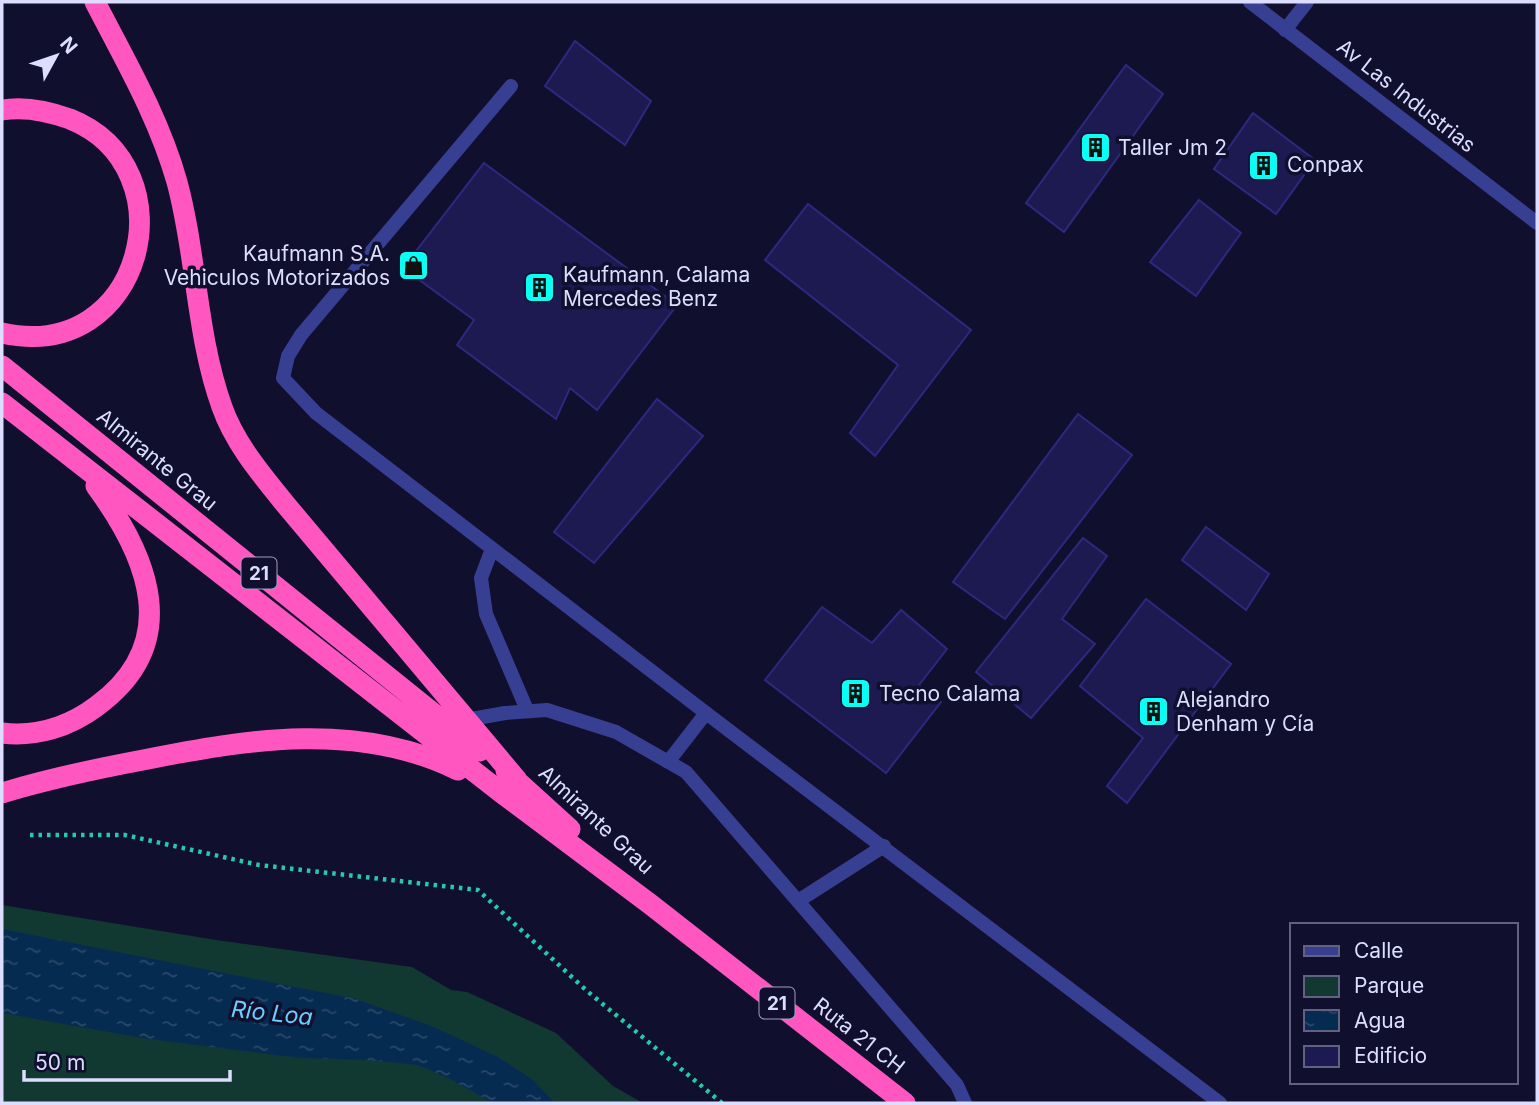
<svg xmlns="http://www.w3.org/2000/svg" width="1539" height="1105" viewBox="0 0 1539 1105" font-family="Inter,sans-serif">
  <defs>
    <pattern id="water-ripples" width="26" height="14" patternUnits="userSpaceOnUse" patternTransform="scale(1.75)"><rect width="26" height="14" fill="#062b50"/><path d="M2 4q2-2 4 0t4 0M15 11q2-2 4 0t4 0" fill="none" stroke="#2a496a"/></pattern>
  </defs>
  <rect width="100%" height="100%" fill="#100f2e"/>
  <!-- green -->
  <path fill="#113932" d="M2,905L216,940L412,967L451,990L467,992L556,1033L613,1086L643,1103H2V1013H4L2,1012Z"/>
  <!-- water -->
  <path fill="url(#water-ripples)" d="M2,929L356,999L434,1027L498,1057L532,1079L555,1103H493L450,1079L418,1065L368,1060L301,1058L148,1039L2,1013Z"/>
  <!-- building -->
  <path fill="#1d1951" stroke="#2e297f" stroke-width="2" d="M575,41L651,101L625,145L545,86Z
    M1126,65L1163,94L1064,232L1026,203Z
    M1253,113L1315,160L1276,214L1214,169Z
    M484,163L677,305L597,410L570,388L556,419L457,345L474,320L403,268Z
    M1199,200L1241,233L1196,296L1150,262Z
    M808,204L971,330L875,456L850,433L898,365L765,260Z
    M657,399L703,436L594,563L554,532Z
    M1078,414L1132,455L1005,619L953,582Z
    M1206,527L1269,574L1246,610L1182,560Z
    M1083,538L1107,556L1062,619L1095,644L1031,718L976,672Z
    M1146,599L1231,664L1127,803L1107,786L1143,738L1080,686Z
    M822,607L872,643L901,610L947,649L919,685L941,702L886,773L765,680Z"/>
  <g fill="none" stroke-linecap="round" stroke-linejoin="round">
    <!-- path -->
    <path stroke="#25caa9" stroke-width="4.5" stroke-dasharray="3.5 5" stroke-linecap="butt" d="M30,835H125L259,865L478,890L587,991L722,1103"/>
    <!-- lane -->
    <path stroke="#363f91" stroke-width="14" d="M511,86L301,335L288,356L283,378L316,413L706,713
      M492,549L481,578L486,614L527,710"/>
    <!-- street -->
    <path stroke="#363f91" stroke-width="14" d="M1250,2L1537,223
      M1285,30L1307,2
      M466,720L505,713L547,710L616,732L686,772L957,1085L965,1103
      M668,762L706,713L1220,1103
      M798,901L884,846"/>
    <!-- highway -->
    <path stroke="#ff57bf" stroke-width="21" d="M95,2C125,60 159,118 177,182C197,256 196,335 222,407C235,444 262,475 286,505L517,780
      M2,110C25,106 48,111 70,119C192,168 143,365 2,333
      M2,366L480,751
      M2,403L503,794L650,904L905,1103
      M2,733C36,737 69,727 97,706C183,643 149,558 96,486
      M506,771L570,829
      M2,793C48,779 95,769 143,760C248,739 358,721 458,770"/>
  </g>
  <!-- icons -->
  <defs>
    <symbol id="building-square" viewBox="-11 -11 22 22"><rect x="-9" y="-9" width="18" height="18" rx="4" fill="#08fff5" stroke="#100f2e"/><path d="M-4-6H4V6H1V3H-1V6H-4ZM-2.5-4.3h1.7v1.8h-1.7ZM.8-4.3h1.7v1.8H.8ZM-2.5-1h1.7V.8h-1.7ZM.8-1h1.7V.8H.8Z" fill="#111"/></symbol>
    <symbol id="shop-square" viewBox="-11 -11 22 22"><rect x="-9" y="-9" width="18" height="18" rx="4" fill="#08fff5" stroke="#100f2e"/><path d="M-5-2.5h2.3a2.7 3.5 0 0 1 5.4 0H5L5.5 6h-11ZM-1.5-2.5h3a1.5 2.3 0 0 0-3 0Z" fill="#111"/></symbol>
  </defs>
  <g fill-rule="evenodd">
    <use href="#building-square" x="1078" y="130" width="35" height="35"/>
    <use href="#building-square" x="1246" y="148" width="35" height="35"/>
    <use href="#shop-square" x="396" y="248" width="35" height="35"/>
    <use href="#building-square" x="522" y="270" width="35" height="35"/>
    <use href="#building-square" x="838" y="676" width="35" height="35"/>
    <use href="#building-square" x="1136" y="694" width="35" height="35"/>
  </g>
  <g text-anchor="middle" stroke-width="7" stroke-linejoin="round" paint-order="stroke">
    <!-- shield labels -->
    <g fill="#100f2e" stroke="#9f9fc0" stroke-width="2">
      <rect x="241.5" y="557.5" width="35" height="31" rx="5"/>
      <rect x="759.5" y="987.5" width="35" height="31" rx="5"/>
    </g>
    <g font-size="19" font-weight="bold" fill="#dcddff">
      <text x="259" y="580">21</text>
      <text x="777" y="1010">21</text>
    </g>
    <!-- street labels -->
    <g font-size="21" fill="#dcddff" stroke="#100f2e">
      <text transform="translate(1406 96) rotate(38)" y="7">Av Las Industrias</text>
      <text transform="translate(157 460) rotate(39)" y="7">Almirante Grau</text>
      <text transform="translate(596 820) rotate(43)" y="7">Almirante Grau</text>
      <text transform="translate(859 1036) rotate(38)" y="7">Ruta 21 CH</text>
    </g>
    <!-- poi labels -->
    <g font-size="21" fill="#dcddff" stroke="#100f2e" text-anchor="start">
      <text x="1118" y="155">Taller Jm 2</text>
      <text x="1287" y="172">Conpax</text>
      <text x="390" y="261" text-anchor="end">Kaufmann S.A.<tspan x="390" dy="24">Vehiculos Motorizados</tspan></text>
      <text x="563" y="282">Kaufmann, Calama<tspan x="563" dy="24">Mercedes Benz</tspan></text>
      <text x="879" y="701">Tecno Calama</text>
      <text x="1176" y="707">Alejandro<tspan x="1176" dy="24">Denham y Cía</tspan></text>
    </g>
    <!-- water labels -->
    <g font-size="23" font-style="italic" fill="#6acfff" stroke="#100f2e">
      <text transform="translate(272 1013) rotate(6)" y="8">Río Loa</text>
    </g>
  </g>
  <!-- border -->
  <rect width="1539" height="1105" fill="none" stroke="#dcddff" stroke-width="7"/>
  <!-- legend -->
  <rect x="1290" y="923" width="228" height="161" fill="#100f2e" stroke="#626182" stroke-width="2"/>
  <rect x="1304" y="946" width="35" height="10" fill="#363f91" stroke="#626182" stroke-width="2"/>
  <text x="1354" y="958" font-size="21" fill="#dcddff">Calle</text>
  <rect x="1304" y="976" width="35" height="21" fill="#113932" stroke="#626182" stroke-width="2"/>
  <text x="1354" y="993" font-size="21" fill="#dcddff">Parque</text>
  <rect x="1304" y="1010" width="35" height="21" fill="url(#water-ripples)" stroke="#626182" stroke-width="2"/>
  <text x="1354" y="1028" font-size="21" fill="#dcddff">Agua</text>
  <rect x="1304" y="1046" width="35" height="21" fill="#1d1951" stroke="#626182" stroke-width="2"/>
  <text x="1354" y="1063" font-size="21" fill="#dcddff">Edificio</text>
  <!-- north arrow -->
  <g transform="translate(56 56) rotate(50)" stroke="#100f2e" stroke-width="5" paint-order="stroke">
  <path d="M0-5L12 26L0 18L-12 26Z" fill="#dcddff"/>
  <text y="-10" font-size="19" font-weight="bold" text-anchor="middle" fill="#dcddff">N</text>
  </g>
  <!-- scale -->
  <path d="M24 1070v10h206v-10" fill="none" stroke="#dcddff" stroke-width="3.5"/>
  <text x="35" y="1070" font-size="21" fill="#dcddff" stroke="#100f2e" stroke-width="5" paint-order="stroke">50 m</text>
</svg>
